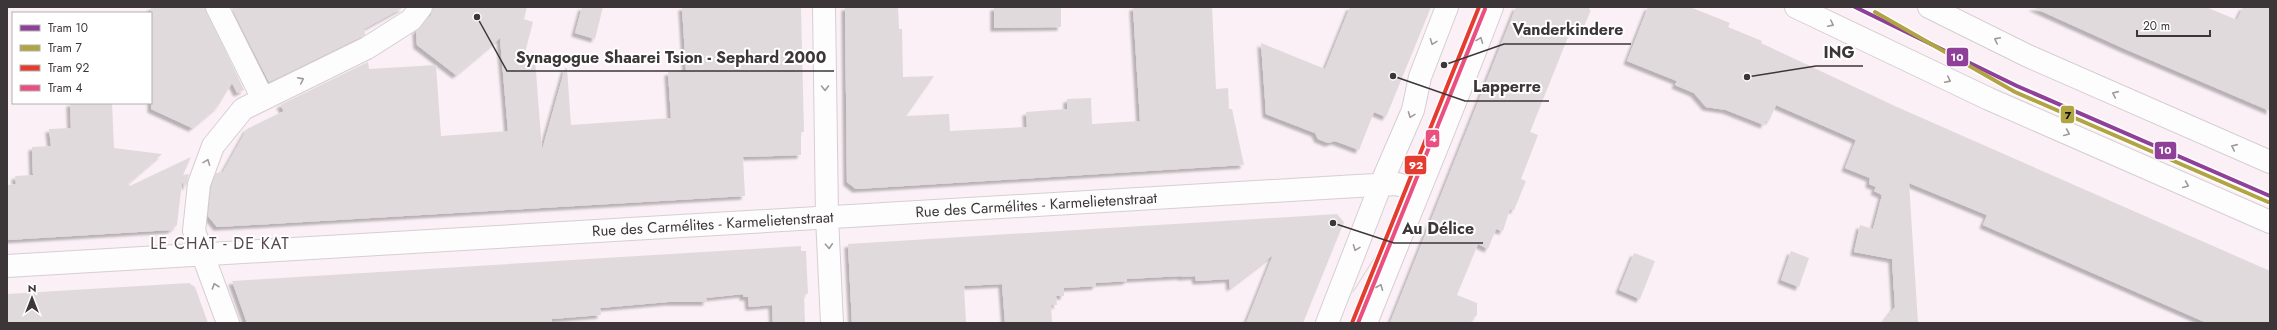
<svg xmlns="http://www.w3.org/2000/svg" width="2277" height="330" viewBox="0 0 2277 330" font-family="Jost,sans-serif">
  <defs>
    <filter id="shadow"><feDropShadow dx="-3.5" dy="3.5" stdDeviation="1" flood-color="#0004"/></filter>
  </defs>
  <rect width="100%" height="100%" fill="#faf0f5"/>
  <!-- building -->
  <path fill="#e1dadd" filter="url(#shadow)" d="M151,7H205L244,90L237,93L232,83L218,106L192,128L151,109Z
    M231,7H404L364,29L365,35L361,37L269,82Z
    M433,7H527L524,19L533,22L523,60L535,59L542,150L565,68H567L571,125L671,118L668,72L686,71L682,7H801L804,132H801V155L743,157L745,196L217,227L208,216L211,187L216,173L223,172L247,129L284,111L280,105L368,62L369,69L436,65L441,136L508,131L500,38L456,75L417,45L416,31L431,15Z
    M582,7H603L595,39L575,33Z
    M845,7H898L899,29H902L903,77L934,76L906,116L949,114L950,131L1027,127L1026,112L1067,109V99L1091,98L1092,124L1140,121L1133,7H1212L1216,89L1228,88L1229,109H1232L1244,165L856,189L847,182Z
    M994,7H1061V27L994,28Z
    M1350,7H1431L1386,117L1374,112L1359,150L1335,141L1328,143L1318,139L1315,133L1266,114L1261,43L1325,69Z
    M1516,7H1590L1589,10H1591L1582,31L1572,27L1530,132L1538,135L1521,179L1526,181L1514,210L1510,209L1503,231L1496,229L1488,249L1478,244L1457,295L1477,303V315L1469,323H1390Z
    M1648,7H1690L1730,23L1728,27L1762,41L1761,43L1897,107L2270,271V323H2207L1983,225L1987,215L1909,183L1918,323H1883L1895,307L1892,259L1854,252L1860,225L1873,229L1882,195L1874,191L1876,187L1869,184L1870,178L1845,168L1856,140L1776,105L1769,121L1766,120L1764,125L1726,110L1706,107L1694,93L1675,85L1677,81L1627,61Z
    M2032,7H2206L2237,20L2243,7H2270V111L2125,49Z
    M70,103H112L114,148L162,154L128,183L130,186L191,157L183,175L189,174L186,187L182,182L177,225L171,230L7,240V185L16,184L15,176L33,175L32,147L51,146L49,129L71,128Z
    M1337,214L1344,222L1303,323H1246L1273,255L1230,288L1229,279L1196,281L1195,276L1181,277V276L1127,279V281L1096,283V286L1064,288V296H1056L1057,305H1051L1052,323H1005L1002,284L964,286L966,323H852L848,244Z
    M801,246V251H806L808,294H804L805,323H773L772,305L749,307L748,297H743V294L706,298L707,302H668L600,308L601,315L552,319V323H247L232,281Z
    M1791,251L1809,258L1799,287L1781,280Z
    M1634,253L1655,261L1640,299L1619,290Z
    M189,283L195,287L208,323H7V294Z"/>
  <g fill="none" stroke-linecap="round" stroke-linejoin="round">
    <defs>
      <g id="minor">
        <path d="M217,7L263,99"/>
        <path d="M824,7L827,217L832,323"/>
        <path id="s1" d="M7,266L1357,186L1397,184L1418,191"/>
        <path d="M228,323L194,231L199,184L213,146L243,109L367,48L411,20L421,7"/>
      </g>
      <path id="secondary" d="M1796,7L1989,99L2270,222
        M1929,7L2028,56L2270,162"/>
      <path id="primary" d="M1327,323L1381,184L1413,110L1420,77L1447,7
        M1366,323C1408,217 1452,113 1492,7"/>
    </defs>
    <!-- minor casing -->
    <use href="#minor" stroke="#d6ced2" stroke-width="24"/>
    <!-- secondary casing -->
    <use href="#secondary" stroke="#d6ced2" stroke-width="24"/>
    <!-- primary casing -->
    <use href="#primary" stroke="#d6ced2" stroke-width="24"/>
    <!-- minor -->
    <use href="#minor" stroke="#fefdfe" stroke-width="22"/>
    <!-- secondary -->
    <use href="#secondary" stroke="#fefdfe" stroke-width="22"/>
    <!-- primary -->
    <use href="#primary" stroke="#fefdfe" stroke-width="22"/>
    <!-- tram -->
    <path stroke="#d5d1d3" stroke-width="1" d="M1353,292L1385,241"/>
    <defs>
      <path id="tram-1" d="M1855,7L2017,86L2270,196"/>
      <path id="tram-2" d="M1875,12L2015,92L2268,202"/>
      <path id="tram-3" d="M1352,323L1479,7"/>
      <path id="tram-4" d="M1358,323L1485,9"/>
    </defs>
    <!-- tram-1 casing -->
    <use href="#tram-1" stroke="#fff" stroke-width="7"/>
    <!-- tram-2 casing -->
    <use href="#tram-2" stroke="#fff" stroke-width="7"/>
    <!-- tram-3 casing -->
    <use href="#tram-3" stroke="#fff" stroke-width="7"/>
    <!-- tram-4 casing -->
    <use href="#tram-4" stroke="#fff" stroke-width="7"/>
    <!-- tram-1 -->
    <use href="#tram-1" stroke="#8f4199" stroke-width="4"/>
    <!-- tram-2 -->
    <use href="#tram-2" stroke="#b1a443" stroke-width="4"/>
    <!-- tram-3 -->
    <use href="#tram-3" stroke="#e43c2e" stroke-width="4"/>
    <!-- tram-4 -->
    <use href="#tram-4" stroke="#ea4f80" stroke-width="4"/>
  </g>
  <!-- one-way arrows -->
  <defs><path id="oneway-chevron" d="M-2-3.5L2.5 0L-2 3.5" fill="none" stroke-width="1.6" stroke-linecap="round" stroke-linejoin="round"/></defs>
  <g stroke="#9e9a9c">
    <use href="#oneway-chevron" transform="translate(1831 24) rotate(26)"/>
    <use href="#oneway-chevron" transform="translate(1480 40) rotate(-69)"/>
    <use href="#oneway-chevron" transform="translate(1997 40) rotate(-154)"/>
    <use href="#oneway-chevron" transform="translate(1433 42) rotate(111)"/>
    <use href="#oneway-chevron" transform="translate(301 80) rotate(-26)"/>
    <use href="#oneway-chevron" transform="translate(1948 80) rotate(26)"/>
    <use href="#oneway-chevron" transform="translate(825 88) rotate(89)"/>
    <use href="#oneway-chevron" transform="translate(2115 94) rotate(-156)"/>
    <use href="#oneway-chevron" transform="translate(1411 115) rotate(111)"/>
    <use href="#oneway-chevron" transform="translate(2067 133) rotate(23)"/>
    <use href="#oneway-chevron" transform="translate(2234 147) rotate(-156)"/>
    <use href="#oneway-chevron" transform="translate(207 162) rotate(-69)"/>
    <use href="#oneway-chevron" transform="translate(2186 185) rotate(23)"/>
    <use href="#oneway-chevron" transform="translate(829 246) rotate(87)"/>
    <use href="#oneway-chevron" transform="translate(1356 248) rotate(111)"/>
    <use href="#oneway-chevron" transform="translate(215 286) rotate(-109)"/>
    <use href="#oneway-chevron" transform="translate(1380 287) rotate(-68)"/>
  </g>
  <g text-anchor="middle" stroke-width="4" stroke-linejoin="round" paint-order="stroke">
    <!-- street labels -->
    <g font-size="15" fill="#3d3639" stroke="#fff">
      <text dy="5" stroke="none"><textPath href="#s1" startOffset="1031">Rue des Carmélites - Karmelietenstraat</textPath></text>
      <text dy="5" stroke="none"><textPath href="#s1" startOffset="707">Rue des Carmélites - Karmelietenstraat</textPath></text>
    </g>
    <!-- neighbourhood labels -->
    <g font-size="16" letter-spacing="1" fill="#55474d" stroke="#fff">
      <text x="220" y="249">LE CHAT - DE KAT</text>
    </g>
  </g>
  <!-- callouts -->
  <path fill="none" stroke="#3d3639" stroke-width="1.5" d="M1444 65L1504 44H1631M1747 77L1816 66H1863M477 17L507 71H834M1393 76L1465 101H1549M1333 223L1394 243H1483"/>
  <g fill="#3d3639" stroke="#fff" stroke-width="1.5">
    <circle cx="1444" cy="65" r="4"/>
    <circle cx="1747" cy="77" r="4"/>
    <circle cx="477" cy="17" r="4"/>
    <circle cx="1393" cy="76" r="4"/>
    <circle cx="1333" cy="223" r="4"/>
  </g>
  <g font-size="16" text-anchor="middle" font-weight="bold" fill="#3d3639" stroke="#fff" stroke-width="4" stroke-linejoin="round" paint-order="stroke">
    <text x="1568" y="35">Vanderkindere</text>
    <text x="1839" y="58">ING</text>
    <text x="671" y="63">Synagogue Shaarei Tsion - Sephard 2000</text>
    <text x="1507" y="92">Lapperre</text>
    <text x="1438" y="234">Au Délice</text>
  </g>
  <g stroke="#fff" stroke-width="1.5">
    <rect x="1946" y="47" width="23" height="20" rx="4" fill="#8f4199"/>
    <rect x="2060" y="105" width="15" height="19" rx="4" fill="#b1a443"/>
    <rect x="1425" y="129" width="15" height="19" rx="4" fill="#ea4f80"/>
    <rect x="2154" y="141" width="23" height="19" rx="4" fill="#8f4199"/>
    <rect x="1404" y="155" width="23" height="20" rx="4" fill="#e43c2e"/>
  </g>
  <g font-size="11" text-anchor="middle" font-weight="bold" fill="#fff">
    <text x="1957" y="61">10</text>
    <text x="1433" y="142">4</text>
    <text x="2165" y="154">10</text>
    <text x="1416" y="169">92</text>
  </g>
  <g font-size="11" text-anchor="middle" font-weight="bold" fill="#111">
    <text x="2068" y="119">7</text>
  </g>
  <!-- border -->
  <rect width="2277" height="330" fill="none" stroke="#3d3639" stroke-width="16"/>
  <!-- legend -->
  <rect x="12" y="12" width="140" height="92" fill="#ffffff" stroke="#b1afb0"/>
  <rect x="20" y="25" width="20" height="6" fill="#8f4199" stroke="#b1afb0"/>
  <text x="48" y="32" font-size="12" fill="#3d3639">Tram 10</text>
  <rect x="20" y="45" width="20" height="6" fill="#b1a443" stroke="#b1afb0"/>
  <text x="48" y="52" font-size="12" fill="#3d3639">Tram 7</text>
  <rect x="20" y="65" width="20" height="6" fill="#e43c2e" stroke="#b1afb0"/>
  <text x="48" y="72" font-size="12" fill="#3d3639">Tram 92</text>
  <rect x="20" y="85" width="20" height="6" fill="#ea4f80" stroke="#b1afb0"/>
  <text x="48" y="92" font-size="12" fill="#3d3639">Tram 4</text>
  <!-- north arrow -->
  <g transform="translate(32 298)" stroke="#ffffff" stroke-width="3" paint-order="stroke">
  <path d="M0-3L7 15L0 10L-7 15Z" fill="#3d3639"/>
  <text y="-6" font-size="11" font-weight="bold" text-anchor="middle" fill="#3d3639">N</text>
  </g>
  <!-- scale -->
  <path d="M2137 30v6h73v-6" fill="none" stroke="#3d3639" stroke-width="2"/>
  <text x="2143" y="30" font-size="12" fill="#3d3639" stroke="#ffffff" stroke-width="3" paint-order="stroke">20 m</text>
</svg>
